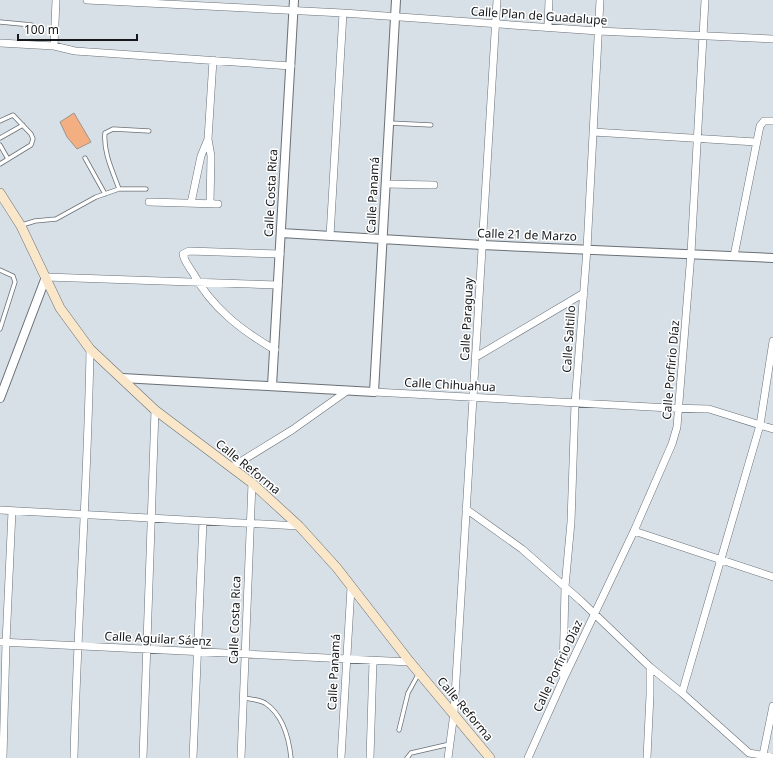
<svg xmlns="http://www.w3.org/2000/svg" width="773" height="758" viewBox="0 0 773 758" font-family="'Noto Sans',sans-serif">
  <rect width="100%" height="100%" fill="#d8e0e7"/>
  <!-- building -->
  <path fill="#f3af81" stroke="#9d948f" d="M74,113L91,142L77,149L67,137L60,122Z"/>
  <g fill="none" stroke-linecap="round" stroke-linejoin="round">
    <defs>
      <path id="service" d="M0,22L32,25
        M0,121L13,115L31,134L33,139L31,145L0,164
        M389,123L431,125
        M0,138L23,125
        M0,145L8,159
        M85,158L105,194
        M119,189C113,172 103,152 105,133L113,129L149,131
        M22,225L35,221L56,219L96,197L119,189H146
        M0,270L13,276L15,282L0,329
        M244,698C250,699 260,700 265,703C283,715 289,738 291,758
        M399,730L408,693L419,673
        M407,758L411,753L450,744"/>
      <path id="minor" d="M87,0L343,13L598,31L773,39
        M548,27L549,0
        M0,43L54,46L75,51L291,66
        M54,46L56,0
        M593,132L756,142
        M386,184L434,185
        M149,202L218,204
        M191,203L201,156L208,139
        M210,203L211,156L208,139L213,60
        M330,236L343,13
        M734,256L760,126L764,121H773
        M46,277L278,285
        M275,350C241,330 212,308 193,273C190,268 184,261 183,254L189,251L280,254
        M476,357L584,293
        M374,392L670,408L709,409L773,429
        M232,467L292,430L347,391
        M466,509L522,549L581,601L650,667L682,693L749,753L773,757
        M0,510L299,526
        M634,531L773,577
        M0,642L410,662
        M563,675L565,587L571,522L575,404L587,249L600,0
        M682,693L760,425L773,341
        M763,755L773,706
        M3,758L6,643L12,511
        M74,758C77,622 88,485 90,349
        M143,758L155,410
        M193,758L203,521
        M241,758L252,483
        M341,758L351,587
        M370,758L373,661
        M448,758L454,713L497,0
        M528,758L563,680L634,531L672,444L677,427L691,253L705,0
        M647,758L650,695V667"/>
      <path id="tertiary" d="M281,233L482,245L773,258
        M122,378L374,392L396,0
        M272,386L294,0
        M0,398L46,277"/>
      <path id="secondary" d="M0,193L21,226L60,308L90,349L155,410L252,483L299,526L337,568L410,662L490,758"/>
    </defs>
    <!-- service casing -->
    <use href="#service" stroke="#697076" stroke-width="5"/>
    <!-- minor casing -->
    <use href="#minor" stroke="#697076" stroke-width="8"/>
    <!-- tertiary casing -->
    <use href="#tertiary" stroke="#697076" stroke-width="10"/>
    <!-- secondary casing -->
    <use href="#secondary" stroke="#697076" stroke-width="10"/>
    <!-- service -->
    <use href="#service" stroke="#fff" stroke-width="3.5"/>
    <!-- minor -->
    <use href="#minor" stroke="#fff" stroke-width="7"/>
    <!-- tertiary -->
    <use href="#tertiary" stroke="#fff" stroke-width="8"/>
    <!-- secondary -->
    <use href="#secondary" stroke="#fae7c9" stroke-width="9"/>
  </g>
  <g text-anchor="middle" stroke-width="3" stroke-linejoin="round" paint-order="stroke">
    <!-- street labels -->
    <g font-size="12" fill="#15171a" stroke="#fff">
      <text transform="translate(539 16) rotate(4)" y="4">Calle Plan de Guadalupe</text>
      <text transform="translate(271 193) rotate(-87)" y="4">Calle Costa Rica</text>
      <text transform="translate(373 195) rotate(-87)" y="4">Calle Panamá</text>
      <text transform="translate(527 235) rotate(2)" y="4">Calle 21 de Marzo</text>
      <text transform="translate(467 319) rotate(-87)" y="4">Calle Paraguay</text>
      <text transform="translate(569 339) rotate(-86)" y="4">Calle Saltillo</text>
      <text transform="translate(671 370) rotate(-85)" y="4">Calle Porfirio Díaz</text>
      <text transform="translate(450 385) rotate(3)" y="4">Calle Chihuahua</text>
      <text transform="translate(248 467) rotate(39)" y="4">Calle Reforma</text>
      <text transform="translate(235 620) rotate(-88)" y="4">Calle Costa Rica</text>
      <text transform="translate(158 639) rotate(3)" y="4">Calle Aguilar Sáenz</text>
      <text transform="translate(558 666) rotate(-65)" y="4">Calle Porfirio Díaz</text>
      <text transform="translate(334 672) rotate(-87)" y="4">Calle Panamá</text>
      <text transform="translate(465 709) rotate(50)" y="4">Calle Reforma</text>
    </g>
  </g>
  <!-- scale -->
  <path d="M18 34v6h119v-6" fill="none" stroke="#15171a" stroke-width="2"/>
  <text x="24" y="34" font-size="12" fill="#15171a" stroke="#ffffff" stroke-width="3" paint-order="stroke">100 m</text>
</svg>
